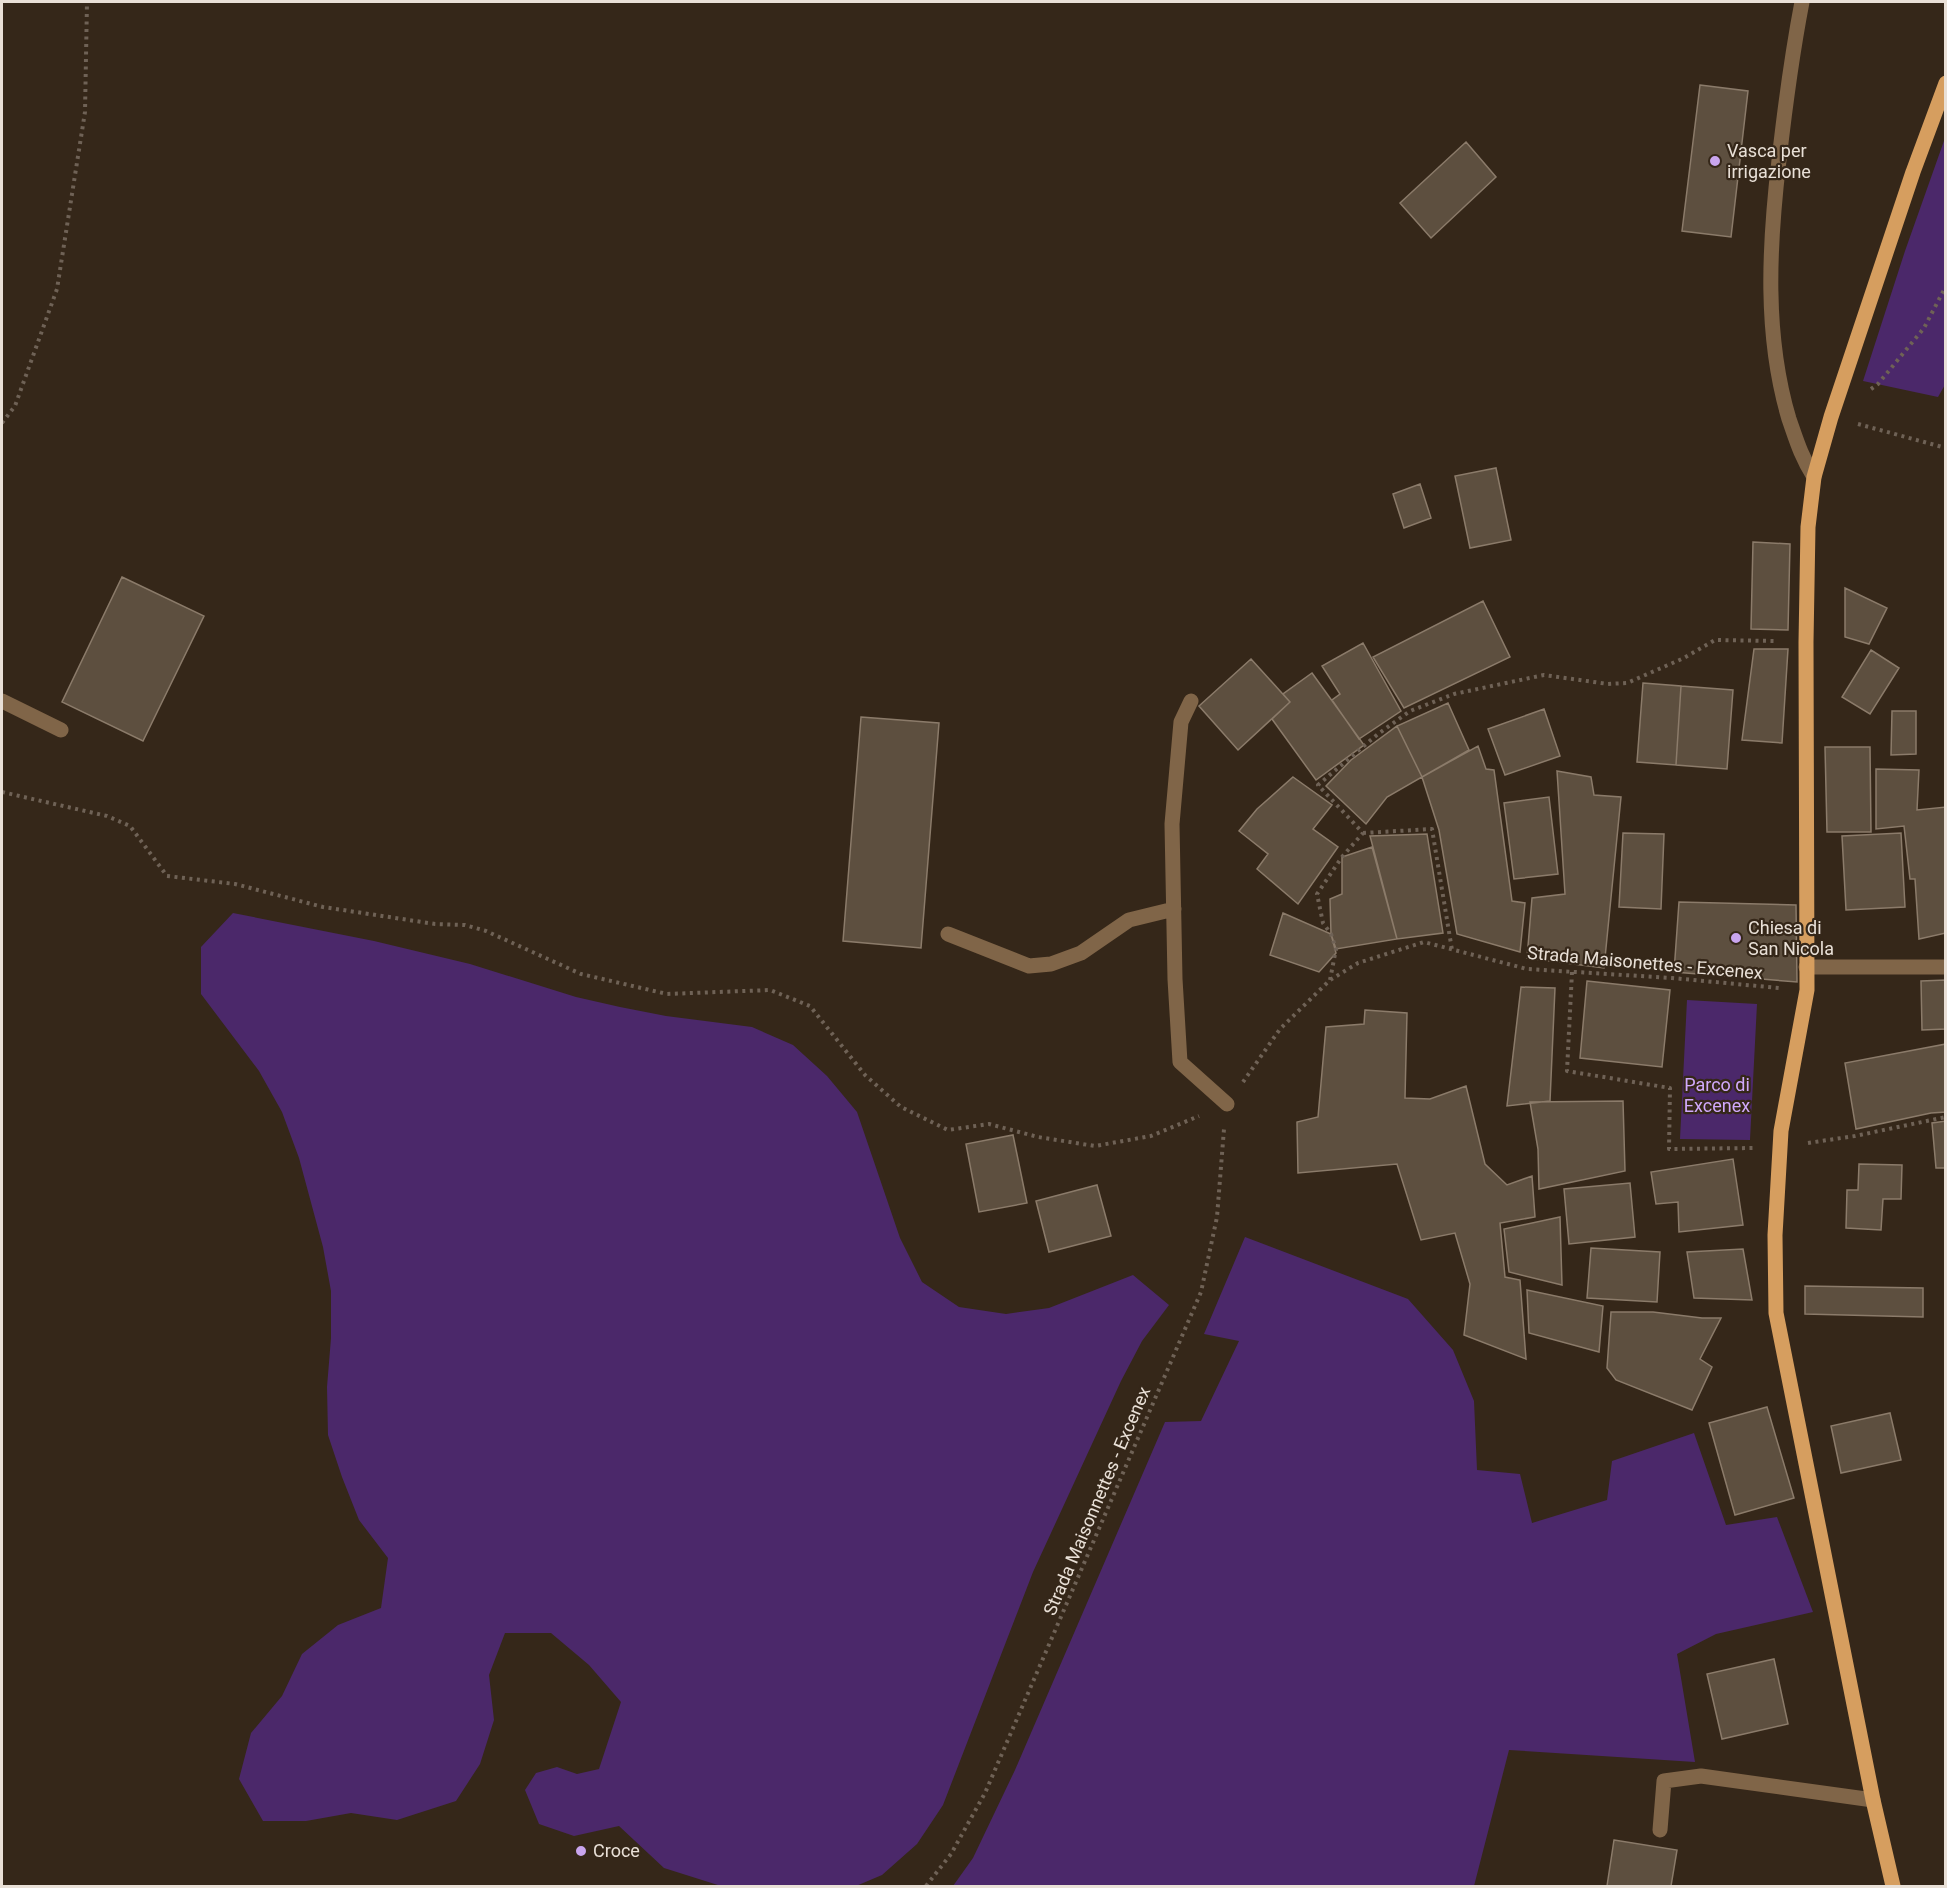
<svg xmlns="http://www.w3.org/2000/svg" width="1947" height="1888" viewBox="0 0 1947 1888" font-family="Roboto,sans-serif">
  <rect width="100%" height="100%" fill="#352719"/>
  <!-- green -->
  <path fill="#4b286a" d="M1945,138L1946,383L1938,397L1863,381L1905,251Z
    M233,913L374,941L470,964L576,997L620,1007L666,1016L752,1027L793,1045L827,1076L857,1112L900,1238L922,1282L959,1307L1006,1314L1049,1308L1133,1275L1169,1305L1142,1341L1121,1381L1033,1572L943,1805L917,1844L882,1875L856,1886H721L664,1868L619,1826L574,1836L539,1824L525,1790L536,1773L557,1767L577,1774L599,1769L621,1702L589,1665L551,1633H505L489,1675L494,1720L480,1764L456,1801L397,1820L351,1813L306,1821H263L239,1779L251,1733L282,1696L302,1654L338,1625L381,1608L388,1558L359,1520L342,1477L328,1435L327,1387L331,1338V1291L323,1247L299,1158L282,1112L259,1071L201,994V947Z
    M1687,1000L1757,1004L1750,1140L1680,1139Z
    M1245,1237L1408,1299L1453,1350L1474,1401L1477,1470L1520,1474L1532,1523L1607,1500L1612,1461L1694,1433L1726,1525L1777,1517L1813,1612L1716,1634L1677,1654L1695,1762L1509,1750L1474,1886H953L973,1858L1015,1770L1165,1422L1201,1421L1239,1341L1204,1334Z"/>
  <!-- building -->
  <path fill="#5d4f3f" stroke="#8b7b6a" stroke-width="1.5" d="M1700,85L1748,91L1731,237L1682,231Z
    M1466,142L1496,177L1431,238L1400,203Z
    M1496,468L1511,540L1470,548L1455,476Z
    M1420,484L1431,518L1404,528L1393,494Z
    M1753,542L1790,544L1788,630L1751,629Z
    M122,577L204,616L143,741L62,702Z
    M1845,588L1887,608L1869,644L1845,637Z
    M1483,601L1510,657L1404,708L1373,657Z
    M1363,643L1401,711L1359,739L1332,700L1340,694L1322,666Z
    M1754,649H1788L1782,743L1742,740Z
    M1871,650L1899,668L1870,714L1842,697Z
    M1251,659L1290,702L1238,750L1199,706Z
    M1312,673L1364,745L1316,780L1272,719L1290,702L1283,694Z
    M1643,683L1681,686L1676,765L1637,762Z
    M1681,686L1733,690L1727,769L1676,765Z
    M1448,703L1469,750L1422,777L1397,726Z
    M1544,709L1560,756L1505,775L1488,729Z
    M1892,711H1916V754L1891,755Z
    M861,717L939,723L921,948L843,941Z
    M1397,726L1422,777L1387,797L1366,824L1326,786L1351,760Z
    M1478,746L1486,769L1494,770L1512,901L1525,903L1520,952L1457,934L1439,830L1422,777Z
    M1825,747H1870L1871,832H1827Z
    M1876,769L1919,770L1917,810L1946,807V933L1919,939L1915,879H1910L1904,826L1876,829Z
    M1557,771L1591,777L1594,795L1621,797L1604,968L1527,958L1532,898L1565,894Z
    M1293,777L1332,805L1313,829L1338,847L1298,904L1257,869L1268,854L1239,831L1257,809Z
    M1549,797L1558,874L1514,879L1504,803Z
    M1623,833L1664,834L1661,909L1619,907Z
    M1901,833L1905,907L1846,910L1842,836Z
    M1427,834L1443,933L1397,939L1370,836Z
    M1372,847L1397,939L1336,949L1331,934L1330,899L1342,894V857Z
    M1679,902L1796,905L1797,982L1674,972Z
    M1283,913L1331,934L1336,953L1319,972L1270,955Z
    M1946,980V1029L1922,1030L1921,981Z
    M1587,981L1670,990L1662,1067L1580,1058Z
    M1521,987L1555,988L1550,1101L1507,1106Z
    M1365,1010L1407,1013L1405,1098L1430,1099L1466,1086L1485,1164L1507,1185L1532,1176L1535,1217L1500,1223L1505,1277L1520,1280L1526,1359L1464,1335L1470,1284L1455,1233L1421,1240L1397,1164L1298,1173L1297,1122L1318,1117L1326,1027L1364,1024Z
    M1946,1044V1112L1931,1113L1856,1129L1845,1063Z
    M1623,1101L1625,1171L1539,1189L1538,1149L1530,1102Z
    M1946,1121V1168H1936L1932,1123Z
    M1013,1135L1027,1203L979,1212L966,1144Z
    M1733,1159L1743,1225L1679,1232L1678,1202L1656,1204L1651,1172Z
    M1859,1164L1902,1165L1901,1199H1883L1881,1230L1846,1228L1847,1190H1858Z
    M1630,1183L1635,1237L1569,1244L1564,1189Z
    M1097,1185L1111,1236L1049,1252L1036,1201Z
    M1560,1217L1562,1285L1509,1272L1504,1229Z
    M1591,1248L1660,1252L1657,1302L1587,1298Z
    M1743,1249L1752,1300L1694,1298L1687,1252Z
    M1805,1286L1923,1288V1317L1805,1314Z
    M1527,1290L1603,1306L1599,1352L1529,1333Z
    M1611,1312H1653L1702,1318H1721L1700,1359L1712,1367L1692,1410L1616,1380L1607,1368Z
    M1767,1407L1794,1498L1735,1515L1709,1423Z
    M1890,1413L1901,1460L1841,1473L1831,1426Z
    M1774,1659L1788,1724L1722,1739L1707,1674Z
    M1614,1840L1677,1850L1671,1886H1607Z"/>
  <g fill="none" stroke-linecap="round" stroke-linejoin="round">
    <!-- path -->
    <path stroke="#6f6256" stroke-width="4" stroke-dasharray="3 4.5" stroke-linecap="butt" d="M1871,389L1878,384L1924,328L1946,286
      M2,423L15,406L57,289L85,112L87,2
      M1858,424L1946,448
      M2,792L107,816L130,826L167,876L235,884L323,907L435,924L465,925L486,931L581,974L667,994L770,990L810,1006L865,1075L901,1107L948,1130L989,1124L1038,1137L1095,1146L1151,1136L1199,1116
      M1363,833L1432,829L1452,950
      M1572,972L1567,1071L1670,1088L1669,1149L1753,1148
      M1330,980L1336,949L1331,934L1323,923L1317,894L1342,857L1363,833L1318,785L1378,734L1410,711L1454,694L1544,675L1608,684L1627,683L1684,658L1715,640L1778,641
      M1243,1082L1280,1029L1330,980L1358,963L1424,942L1527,969L1672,978L1779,988
      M1808,1143L1855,1136L1946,1117
      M926,1886L951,1854L985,1793L1201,1292L1217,1217L1224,1129"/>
    <!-- minor -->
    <path stroke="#806548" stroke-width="15" d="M1802,2C1792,54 1785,107 1779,160C1769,246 1764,335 1789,419C1797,442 1801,456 1814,477
      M2,701L61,730
      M1191,701L1181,722L1172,824L1175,979L1180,1062L1227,1104
      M948,934L1029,966L1051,964L1081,953L1129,920L1174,909
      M1806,967H1946
      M1660,1830L1664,1781L1701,1776L1873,1800"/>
    <!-- major -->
    <path stroke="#d69e5f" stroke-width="15" d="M1893,1886L1873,1800L1776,1313L1775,1235L1781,1131L1807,990L1806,642L1808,527L1814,477L1831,417L1913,172L1946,83"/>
  </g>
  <!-- markers -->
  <g fill="#c9a5ee" stroke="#352719" stroke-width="2">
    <circle cx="1715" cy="161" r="6"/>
    <circle cx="1736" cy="938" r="6"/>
    <circle cx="581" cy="1851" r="6"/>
  </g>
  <g text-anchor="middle" stroke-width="4.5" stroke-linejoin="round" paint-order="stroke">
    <!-- poi labels -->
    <g font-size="18" fill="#e9e0d7" stroke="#352719" text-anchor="start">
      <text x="1727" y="157">Vasca per<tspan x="1727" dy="21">irrigazione</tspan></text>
      <text x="1748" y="934">Chiesa di<tspan x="1748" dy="21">San Nicola</tspan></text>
      <text x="593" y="1857">Croce</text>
    </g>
    <!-- street labels -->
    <g font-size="18" fill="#e9e0d7" stroke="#352719">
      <text transform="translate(1645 963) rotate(5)" y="6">Strada Maisonettes - Excenex</text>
      <text transform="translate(1097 1501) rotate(-67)" y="6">Strada Maisonnettes - Excenex</text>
    </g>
    <!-- park labels -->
    <g font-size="18" fill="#d1a9fc" stroke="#352719">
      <text x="1717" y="1091">Parco di<tspan x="1717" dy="21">Excenex</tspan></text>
    </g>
  </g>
  <!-- border -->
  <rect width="1947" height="1888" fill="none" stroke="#e9e0d7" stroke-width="6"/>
</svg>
